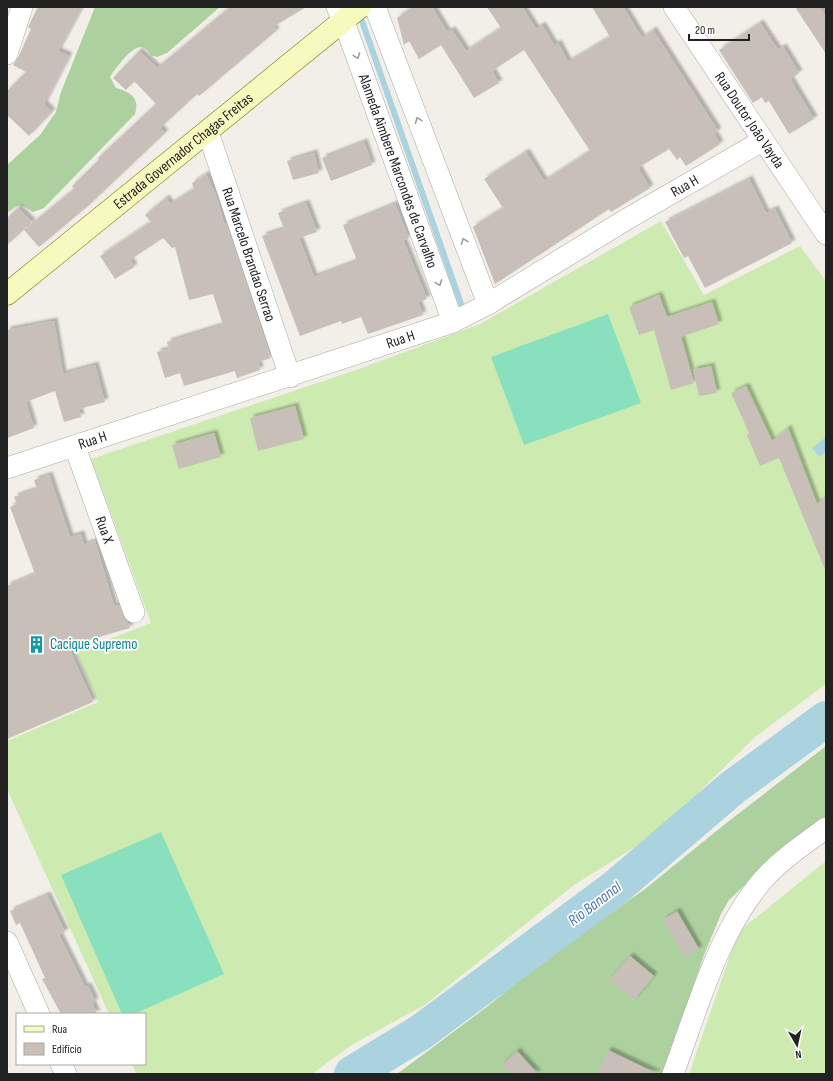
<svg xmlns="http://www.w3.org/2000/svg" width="833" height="1081" viewBox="0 0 833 1081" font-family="'Sofia Sans Condensed',sans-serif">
  <defs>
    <filter id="shadow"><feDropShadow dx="3.5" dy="-3.5" stdDeviation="1" flood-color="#0004"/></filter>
  </defs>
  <rect width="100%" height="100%" fill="#f2efe9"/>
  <!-- grass -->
  <path fill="#cdebb0" d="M661,221L704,295L800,246L826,281V684L755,737L697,794L643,842L574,885L426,1004L350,1046L312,1074H136L132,1064H145V1014H109L7,789V741L98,702L76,652L151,623L91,459L359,369L480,324Z
    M826,861V1074H689L733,947L743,928Z"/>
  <!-- forest -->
  <path fill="#add19e" d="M95,7H220L167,53L157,57L151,55C149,52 146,48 142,47C132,45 115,69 110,77L116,88C131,92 140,98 135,114L44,208L33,212C19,203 20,204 7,213V165L40,135L56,112L61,92Z
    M826,746V820L764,867L729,900L721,914L704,955L663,1074H397L488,1006L543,961L645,889L725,824Z"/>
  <!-- pitch -->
  <path fill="#88e0be" d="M608,314L641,403L524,445L491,357Z
    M161,832L224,974L134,1014H122L61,875Z"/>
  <!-- water -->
  <path fill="#aad3df" d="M826,437V452L819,457L812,448Z"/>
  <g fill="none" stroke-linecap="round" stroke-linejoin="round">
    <!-- stream -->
    <path stroke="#aad3df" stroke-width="6" d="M362,21L464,312"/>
    <!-- river -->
    <path stroke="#aad3df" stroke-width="36" d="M352,1074L421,1032L615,888L732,788L826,719"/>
  </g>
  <!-- building -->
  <path fill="#c7bfb8" filter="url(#shadow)" d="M38,7H82L58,51L69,56L44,104L52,112L29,136L7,115V91L26,72L13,65L18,58L31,29L28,27Z
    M230,7H306L273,27L276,31L199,96L197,94L160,128L165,133L89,205L39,247L24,230L74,189L72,186L99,160L98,158L156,104L134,81L126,90L113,78L139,51L157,68Z
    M413,7H432L447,32L452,30L466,51L501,28L487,7H522L536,29L542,25L554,45L558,43L568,62L610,37L592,7H623L642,38L653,30L718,131L714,134L720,144L686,166L680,157L677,160L669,149L638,168L650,188L611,212L609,209L495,284L473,227L503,208L484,179L526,152L544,181L590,151L524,50L492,71L499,83L474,98L441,45L419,59L409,41L404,45L397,18Z
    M795,7H819L826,17V54Z
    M760,23L778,50L783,47L799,73L790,79L814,119L789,134L769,101L765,103L762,97L753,103L719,50Z
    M364,142L372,165L331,181L322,158Z
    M314,153L319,173L293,180L287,161Z
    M206,174L217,198L224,223H226L271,358L258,362L260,370L237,378L235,371L184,386L180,373L165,378L157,352L169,349L167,342L223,325L213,294L189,300L175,247L172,248L163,238L130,260L134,267L115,279L100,256L151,222L145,215L166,198L170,204L194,189L192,183Z
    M749,179L766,213L775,209L792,243L705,288L688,256L684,258L665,222Z
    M306,203L317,232L299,238L314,277L357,261L343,225L395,204L409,238L403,240L427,299L418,302L423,315L368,334L361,317L342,324L341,321L300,336L262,236L284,229L278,213Z
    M18,208L32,222L7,245V218Z
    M659,295L667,317L712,302L719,324L681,337L694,383L671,390L654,330L639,335L629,307Z
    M54,321L63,374L95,365L105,402L79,409L81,417L64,422L55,391L26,402L34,428L7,438V330Z
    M711,366L717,393L699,396L693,370Z
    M746,386L772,441L788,428L817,504L826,497V572L779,458L760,466L747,435L749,433L731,393Z
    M295,406L304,439L258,451L250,418Z
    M214,433L221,457L179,469L172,445Z
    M49,475L70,537L81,534L84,545L95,541L114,606L119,605L130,628L68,646L93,702L7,739V586L35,574L10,507L17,504L14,497L37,489L34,480Z
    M47,895L65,932L59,935L85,987L88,986L95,1001L92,1003L97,1014H61L42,979L45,978L20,923L16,925L10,911Z
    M677,911L699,949L685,957L663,920Z
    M630,956L654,976L634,1000L609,980Z
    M608,1050L658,1074H597Z
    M517,1051L538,1074H510L502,1065Z"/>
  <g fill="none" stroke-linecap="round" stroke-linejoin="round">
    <defs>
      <g id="street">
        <path id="s1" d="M337,7L343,19L453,322"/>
        <path d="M375,7L488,304"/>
        <path id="s2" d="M674,7L826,234"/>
        <path d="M7,54L22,7"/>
        <path id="s3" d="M208,132L290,377"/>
        <path id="s4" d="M75,447L134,612"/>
        <path id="s5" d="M7,468L453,322L488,304L627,219L762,141"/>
        <path d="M7,942L39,1014"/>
        <path d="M61,1064L66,1074"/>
        <path d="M673,1074C697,1010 717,935 761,882C779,861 804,844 826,828"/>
      </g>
      <g id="secondary">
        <path id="s6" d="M7,294L360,7"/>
      </g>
    </defs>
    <!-- street casing -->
    <use href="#street" stroke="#a9a9a9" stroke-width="22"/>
    <!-- secondary casing -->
    <use href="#secondary" stroke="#707d05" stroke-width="23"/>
    <!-- street -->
    <use href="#street" stroke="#fff" stroke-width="21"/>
    <!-- secondary -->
    <use href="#secondary" stroke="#f7fabf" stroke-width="22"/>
  </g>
  <!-- one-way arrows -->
  <defs><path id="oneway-chevron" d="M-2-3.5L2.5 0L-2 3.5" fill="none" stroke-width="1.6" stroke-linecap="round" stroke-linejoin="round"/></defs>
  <g stroke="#9c9c9c">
    <use href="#oneway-chevron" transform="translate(357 56) rotate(70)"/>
    <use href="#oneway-chevron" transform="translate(418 120) rotate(-111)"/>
    <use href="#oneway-chevron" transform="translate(464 241) rotate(-111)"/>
    <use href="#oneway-chevron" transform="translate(439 283) rotate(70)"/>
  </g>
  <!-- icons -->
  <defs>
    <symbol id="building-bare" viewBox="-9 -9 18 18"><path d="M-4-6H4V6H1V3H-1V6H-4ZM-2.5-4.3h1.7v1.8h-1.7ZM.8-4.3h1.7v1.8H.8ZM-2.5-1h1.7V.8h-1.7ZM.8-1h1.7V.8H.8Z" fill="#0f9aa8" stroke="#fff" stroke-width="2.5" paint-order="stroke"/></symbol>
  </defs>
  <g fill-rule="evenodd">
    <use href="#building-bare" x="24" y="632" width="25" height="25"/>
  </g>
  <g text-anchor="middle" stroke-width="3.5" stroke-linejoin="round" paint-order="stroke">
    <!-- street labels -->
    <g font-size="15" fill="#222" stroke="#fff">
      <text dy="5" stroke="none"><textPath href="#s2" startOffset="136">Rua Doutor João Vayda</textPath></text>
      <text dy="5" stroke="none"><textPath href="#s6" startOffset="227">Estrada Governador Chagas Freitas</textPath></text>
      <text dy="5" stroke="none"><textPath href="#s1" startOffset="175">Alameda Aimbere Marcondes de Carvalho</textPath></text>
      <text dy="5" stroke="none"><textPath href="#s5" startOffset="738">Rua H</textPath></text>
      <text dy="5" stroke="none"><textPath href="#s3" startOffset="129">Rua Marcelo Brandao Serrao</textPath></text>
      <text dy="5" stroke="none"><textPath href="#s5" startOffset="414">Rua H</textPath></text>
      <text dy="5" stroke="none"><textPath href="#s5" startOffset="90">Rua H</textPath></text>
      <text dy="5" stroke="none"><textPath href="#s4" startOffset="88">Rua X</textPath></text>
    </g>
    <!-- culture labels -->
    <g font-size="15" fill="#0d838f" stroke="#fff" text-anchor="start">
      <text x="50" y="649">Cacique Supremo</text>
    </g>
    <!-- water labels -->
    <g font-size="16" font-style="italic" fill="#4a7aab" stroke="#fff">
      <text transform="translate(594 903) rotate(-37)" y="6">Rio Bananal</text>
    </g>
  </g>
  <!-- border -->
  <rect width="833" height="1081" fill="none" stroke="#222222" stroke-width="16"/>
  <!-- legend -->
  <rect x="16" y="1013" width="130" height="52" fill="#ffffff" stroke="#a7a7a7"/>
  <rect x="24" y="1026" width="20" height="6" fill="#f7fabf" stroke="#a7a7a7"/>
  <text x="52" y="1033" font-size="12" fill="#222222">Rua</text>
  <rect x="24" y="1043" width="20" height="12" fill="#c7bfb8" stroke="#a7a7a7"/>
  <text x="52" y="1053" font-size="12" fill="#222222">Edifício</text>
  <!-- north arrow -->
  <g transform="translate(797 1045) rotate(171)" stroke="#ffffff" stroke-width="3" paint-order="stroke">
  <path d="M0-3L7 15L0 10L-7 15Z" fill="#222222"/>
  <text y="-6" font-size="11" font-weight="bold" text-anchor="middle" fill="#222222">N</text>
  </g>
  <!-- scale -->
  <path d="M689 34v6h60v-6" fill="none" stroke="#222222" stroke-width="2"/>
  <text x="695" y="34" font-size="12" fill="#222222" stroke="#ffffff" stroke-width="3" paint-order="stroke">20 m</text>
</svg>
